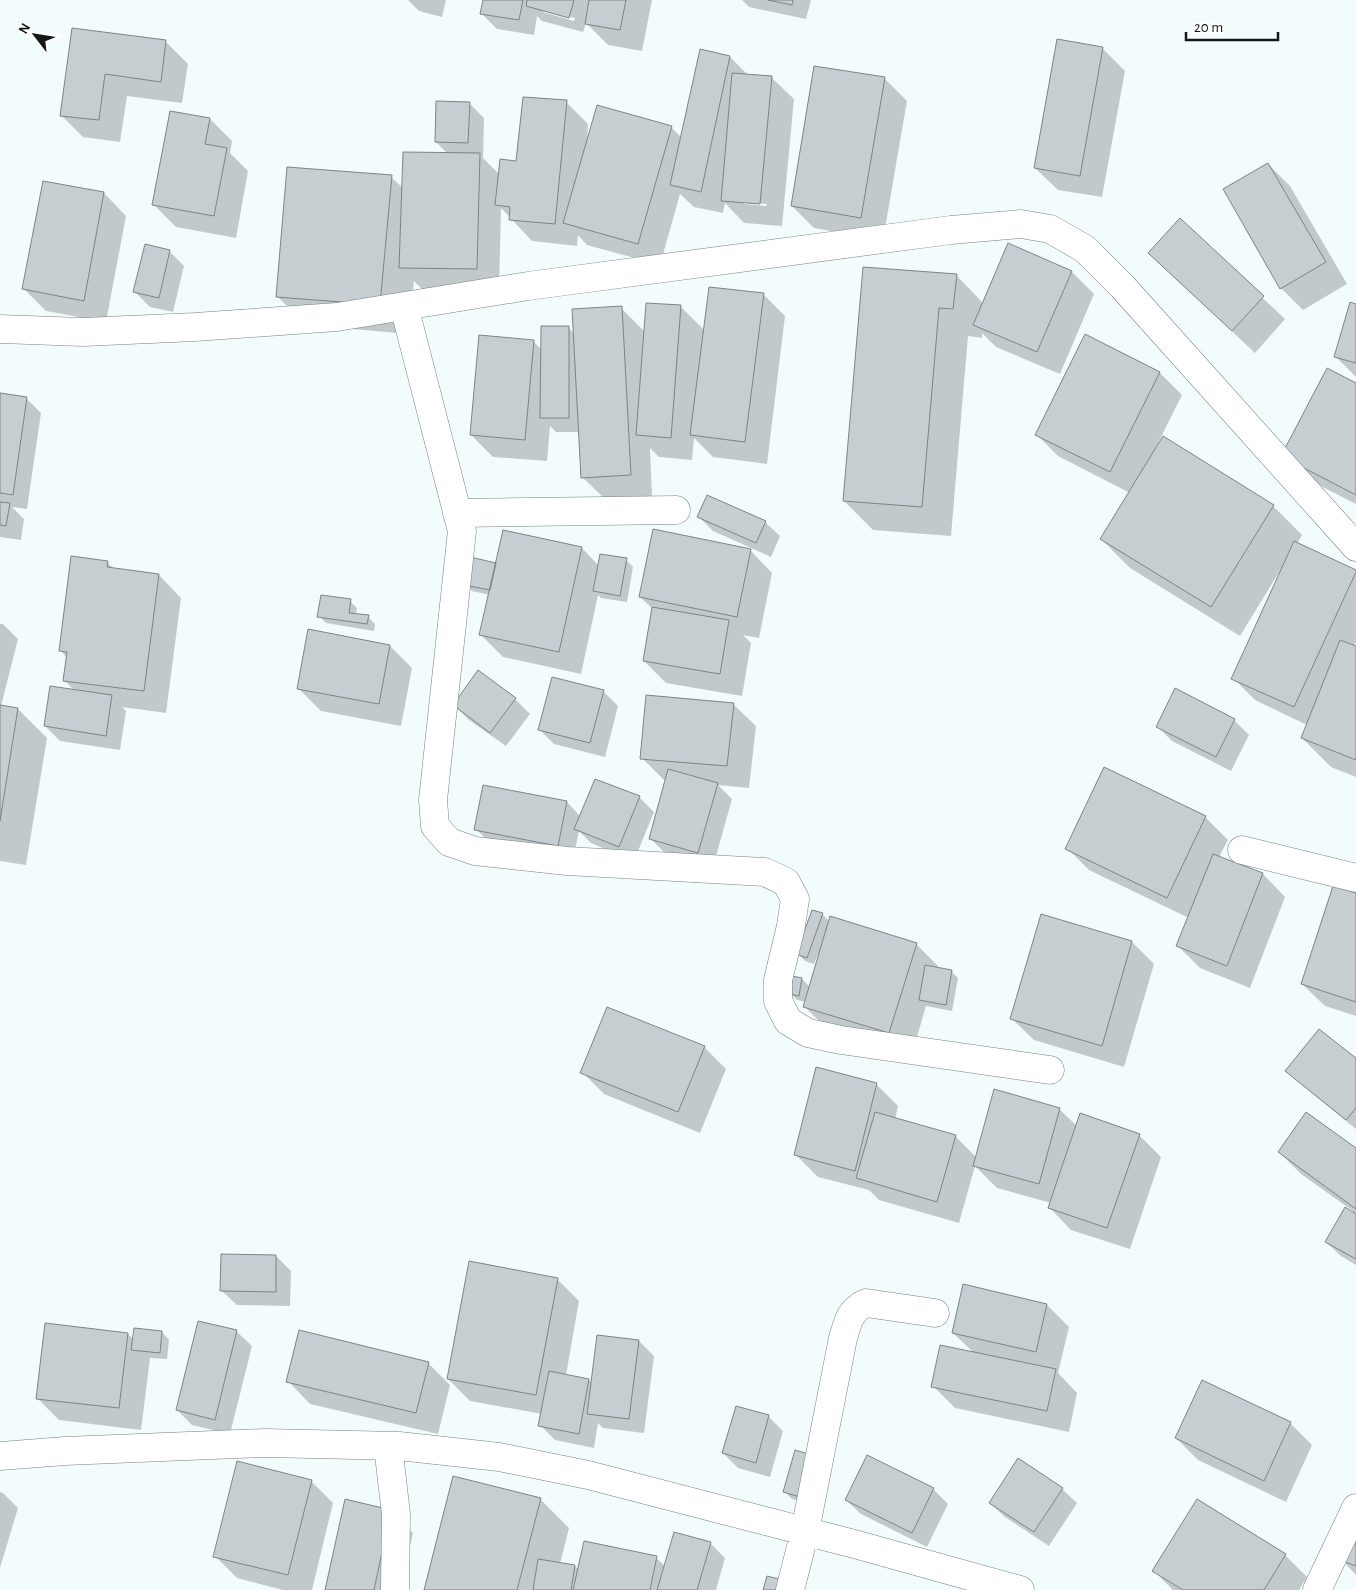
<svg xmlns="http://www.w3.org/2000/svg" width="1356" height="1590" viewBox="0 0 1356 1590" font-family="'Alegreya Sans',sans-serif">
  <rect width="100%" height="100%" fill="#f3fcfd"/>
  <!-- shadow -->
  <path fill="#0003" fill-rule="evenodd" d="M408,0H446L442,17L419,11Z
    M484,0H652L642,51L608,45L586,23L583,32L542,21L537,16L534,35L497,29L482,14ZM543,10L575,18L574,21L543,12Z
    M742,0H811L806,19L749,7Z
    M73,30L166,42L188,64L182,103L127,96L120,142L83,137L61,115Z
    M1102,48L1125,71L1102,197L1058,190L1035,168Z
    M701,51L730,57L748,75L771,77L794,99L782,226L744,223L725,203L723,213L694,207L680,194L660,265L587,245L578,235L577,246L532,241L501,208L499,291L423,290L414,281L409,334L306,325L277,296L391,177L403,188L448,154L436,142L469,103L484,118L483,158L500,175L517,162L566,102L588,124L587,142L671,127L682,138ZM744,202L767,204L766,206L744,204Z
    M815,67L885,79L907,101L883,240L814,228L792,206Z
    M210,119L232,141L230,153L248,171L236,238L176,227L154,205Z
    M1268,164L1290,186L1347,284L1303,310L1281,288Z
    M104,193L126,216L106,322L46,311L24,289Z
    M1180,220L1285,319L1255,353L1149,253Z
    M169,251L184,266L173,312L150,307L135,292Z
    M864,268L956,275L983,303L1072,272L1094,294L1060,374L996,347L982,333V338L968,336L951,536L873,530L844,501Z
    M763,294L785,316L767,464L713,457L694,438L692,460L659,457L650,448L652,496L605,499L582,477L580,432H556L550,426L547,461L493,457L471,435L533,341L542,350L568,327L574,334L621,308L645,332L681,307L705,331Z
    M1356,305V377L1335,356Z
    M1086,336L1160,373L1182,395L1154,451L1273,506L1302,535L1297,544L1356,571V642L1354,647L1356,648V777L1331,767L1302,738L1307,725L1255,700L1233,678L1282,570L1281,569L1240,636L1130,568L1101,539L1130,493L1058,456L1036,434Z
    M1356,384V504L1305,478L1283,456Z
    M0,394L26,398L41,413L27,509L12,507L24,519L21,540L0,537Z
    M698,516L765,522L780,536L771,557L713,531Z
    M582,548L599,566L626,560L633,567L627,602L601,598L598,595L581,674L503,657L481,635L490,595L472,591L465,584L496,564Z
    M750,550L772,573L759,638L743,635L751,643L742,696L666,683L644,661L653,609L640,597Z
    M107,562L114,569L159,575L181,598L166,713L122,707L126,711L120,750L60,741L45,726L75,691L64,680L67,658L60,650Z
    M350,601L357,608L356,615L368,617L375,624L374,631L326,623L319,616Z
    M0,624H3L18,639L1,706L18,709L47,738L26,865L0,861Z
    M390,646L412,668L401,726L321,711L298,688Z
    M1176,690L1234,720L1249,735L1231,771L1172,741L1157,726Z
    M603,691L618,706L605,757L554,744L539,729Z
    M515,699L530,714L506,746L469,720L454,705Z
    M733,704L756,726L749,788L718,785L732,799L713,867L665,853L650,838L667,781L664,780L642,758Z
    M1104,769L1206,818L1228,840L1219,857L1263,874L1285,897L1250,988L1200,968L1178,946L1189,918L1089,870L1067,848Z
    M639,797L654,812L634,861L591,843L579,831L573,860L491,844L476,829L567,802L581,817Z
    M1356,894V1016L1325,1006L1302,984Z
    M822,914L830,922L916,944L938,966V968L951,971L958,978L952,1011L926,1006L912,1054L826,1028L804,1006L806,1002L797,1000L790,993L802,979L810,987L820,955L818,954L814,964L805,961L798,954Z
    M1042,916L1132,942L1154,964L1124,1067L1034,1040L1011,1018Z
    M704,1047L726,1069L700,1133L604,1094L582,1072Z
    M1356,1060V1129L1302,1085L1287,1071Z
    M876,1084L898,1106L895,1119L955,1136L977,1158L1059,1109L1077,1126L1139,1135L1161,1157L1130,1249L1071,1230L1049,1207L1051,1203L997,1188L975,1166L959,1223L879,1200L869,1190L818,1177L796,1155Z
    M1356,1150V1265L1341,1256L1326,1242L1353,1211L1301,1174L1279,1152Z
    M276,1256L291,1271L290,1306L237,1305L222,1291Z
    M557,1279L579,1301L566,1375L589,1380L592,1383L639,1341L654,1356L644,1433L603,1428L598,1423L594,1448L555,1440L540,1425L542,1414L470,1401L448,1379Z
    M1047,1305L1069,1327L1058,1373L1077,1393L1069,1432L955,1408L933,1386L974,1353L953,1333Z
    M199,1322L237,1332L252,1346L230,1434L192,1425L177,1410Z
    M162,1332L169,1340L167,1359L150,1358L141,1430L59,1420L37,1398L128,1334L134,1340Z
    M428,1363L450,1385L438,1434L310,1404L288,1381Z
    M768,1416L783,1431L770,1477L738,1468L723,1453Z
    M1290,1423L1312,1445L1286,1502L1198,1460L1176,1438Z
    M796,1452L807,1503L792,1499L785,1492Z
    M311,1481L333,1503L312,1590H283L237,1578L215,1556Z
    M933,1489L948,1504L927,1547L861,1514L846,1500Z
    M1062,1489L1077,1503L1049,1546L1005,1517L990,1503Z
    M0,1492L3,1493L18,1508L0,1568Z
    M540,1499L569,1528L560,1564L575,1566L579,1570L656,1558L665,1566L710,1543L725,1558L716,1590H425Z
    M390,1511L413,1533L400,1590H327Z
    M1356,1519V1575L1342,1560Z
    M1285,1555L1307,1577L1299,1590H1173L1154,1571Z"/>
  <!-- building -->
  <path fill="#c7ced2" stroke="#7d8487" d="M483,0H523L519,20L480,14Z
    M527,0H574L569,18L526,6Z
    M589,0H626L620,30L585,24Z
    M768,0H793L792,5Z
    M72,28L166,40L161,82L105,74L99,120L60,116Z
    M1057,39L1103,47L1080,176L1034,168Z
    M700,49L730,56L701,192L670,185Z
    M814,66L885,77L861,218L791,206Z
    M732,73L772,76L760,204L721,201Z
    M523,97L567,100L555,224L509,220L510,207L495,205L500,159L516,161Z
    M436,101L470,102L468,143L435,142Z
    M597,105L672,126L638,244L563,223Z
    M170,111L210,118L205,144L227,148L214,216L152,205Z
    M403,152L480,153L477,269L399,268Z
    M1268,163L1326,262L1280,289L1223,189Z
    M287,167L392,175L380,305L276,297Z
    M43,181L104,192L84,301L22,289Z
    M1180,218L1264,296L1232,331L1148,253Z
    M1008,243L1072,271L1037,352L973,325Z
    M145,244L170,250L159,298L133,292Z
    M863,267L957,274L953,309L939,308L922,507L843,501Z
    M709,287L764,293L745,442L690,435Z
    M1350,302L1356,304V363L1334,357Z
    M646,303L681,305L671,438L636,435Z
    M622,306L631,475L581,478L572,309Z
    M541,326H569V418H540Z
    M1085,334L1160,372L1110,472L1035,435Z
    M479,335L534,340L525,440L470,435Z
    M1327,368L1356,383V495L1281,456Z
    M0,393L27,397L13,495L0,493Z
    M1163,436L1274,505L1211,607L1100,539Z
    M707,495L766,521L756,543L697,517Z
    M0,502L10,503L6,526L0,525Z
    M653,529L751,549L737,617L639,597Z
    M503,530L582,547L559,652L479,635Z
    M1294,541L1356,570V572L1294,707L1231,679Z
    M600,554L627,558L620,596L593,591Z
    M71,556L108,561L107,567L159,574L144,691L63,681L67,652L59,651Z
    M470,557L496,563L490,590L464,585Z
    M321,595L351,599L349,613L369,615L367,624L317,617Z
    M652,607L729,620L720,674L643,661Z
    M308,629L390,645L379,704L297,689Z
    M1340,640L1356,646V760L1301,738Z
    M478,670L516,698L490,733L453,705Z
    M552,677L604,690L590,743L538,730Z
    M50,686L112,695L106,736L44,726Z
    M1175,688L1235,719L1216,757L1156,727Z
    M646,695L734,703L727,766L640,759Z
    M0,705L18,708L0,821Z
    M1104,767L1206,816L1167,898L1065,849Z
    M668,769L718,783L698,853L649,839Z
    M595,779L640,796L619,847L574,829Z
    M483,785L567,801L558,846L474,830Z
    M1213,854L1263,873L1227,966L1176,946Z
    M1333,886L1356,893V1002L1301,984Z
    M812,910L823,913L807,958L796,954Z
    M1041,914L1132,941L1102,1046L1010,1019Z
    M830,916L917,943L889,1033L803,1007Z
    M925,965L952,970L946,1005L919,1000Z
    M792,976L802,978L799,996L789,994Z
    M607,1007L705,1046L678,1112L580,1073Z
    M1319,1029L1356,1058V1108L1346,1120L1285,1071Z
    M816,1067L877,1083L855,1171L794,1155Z
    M994,1089L1060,1108L1039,1184L973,1166Z
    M875,1112L956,1135L937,1202L856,1178Z
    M1306,1112L1356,1148V1209L1278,1152Z
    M1080,1113L1140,1134L1107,1228L1048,1208Z
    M1345,1207L1356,1214V1259L1325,1242Z
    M221,1254L276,1255V1292L220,1291Z
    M469,1261L558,1278L536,1395L447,1379Z
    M963,1284L1047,1304L1036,1352L952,1333Z
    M198,1321L237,1330L215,1420L176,1410Z
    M45,1323L128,1333L119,1408L36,1399Z
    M134,1328L162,1331L160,1353L131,1350Z
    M299,1330L429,1362L416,1413L286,1382Z
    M597,1335L639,1340L629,1419L587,1414Z
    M940,1345L1056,1369L1047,1411L931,1387Z
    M549,1371L589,1379L579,1434L538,1426Z
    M1202,1380L1291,1422L1264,1481L1175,1438Z
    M736,1406L769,1415L756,1463L722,1453Z
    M795,1450L812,1455L800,1497L783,1492Z
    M867,1455L934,1488L912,1533L845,1500Z
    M1018,1458L1063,1488L1034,1532L989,1503Z
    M237,1461L312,1480L288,1575L213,1557Z
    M453,1476L541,1498L517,1590H424Z
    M345,1499L391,1510L374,1590H325Z
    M1197,1499L1286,1554L1264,1590H1183L1152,1571Z
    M1356,1515V1566L1340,1560Z
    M674,1532L711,1542L697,1590H657Z
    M584,1541L657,1556L650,1590H573Z
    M538,1559L575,1565L571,1590H533Z
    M767,1576L787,1581L785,1590H763Z"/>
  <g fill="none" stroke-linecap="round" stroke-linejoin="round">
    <defs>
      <path id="minor" d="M404,306L462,531L433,800L435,826L449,842L475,851L567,861L765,872L786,882L795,899L791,926L778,980V1001L788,1021L808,1033L841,1040L1050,1070
        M0,329L83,332L195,327L337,317L528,286L951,230L1021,224L1050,229L1085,249L1122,286L1356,547
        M457,513L676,510
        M1242,850L1356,878
        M388,1446L396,1514L395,1590
        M0,1456L65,1451L265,1443L399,1446L499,1457L588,1475L858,1545L1020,1590
        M790,1590L805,1531L843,1338C848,1322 850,1310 866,1303L935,1313
        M1317,1590L1356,1508"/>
    </defs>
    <!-- minor casing -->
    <use href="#minor" stroke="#777f81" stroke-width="29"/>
    <!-- minor -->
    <use href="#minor" stroke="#fff" stroke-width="28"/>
  </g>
  <!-- north arrow -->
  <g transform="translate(35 35) rotate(301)" stroke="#ffffff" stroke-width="4" paint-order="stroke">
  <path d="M0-4L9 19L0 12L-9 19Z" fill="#141717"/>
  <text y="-8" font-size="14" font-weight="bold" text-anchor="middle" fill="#141717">N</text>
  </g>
  <!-- scale -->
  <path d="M1186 32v8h92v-8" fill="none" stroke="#141717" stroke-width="2.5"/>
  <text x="1194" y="32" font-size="15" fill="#141717" stroke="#ffffff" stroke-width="4" paint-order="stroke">20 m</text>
</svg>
